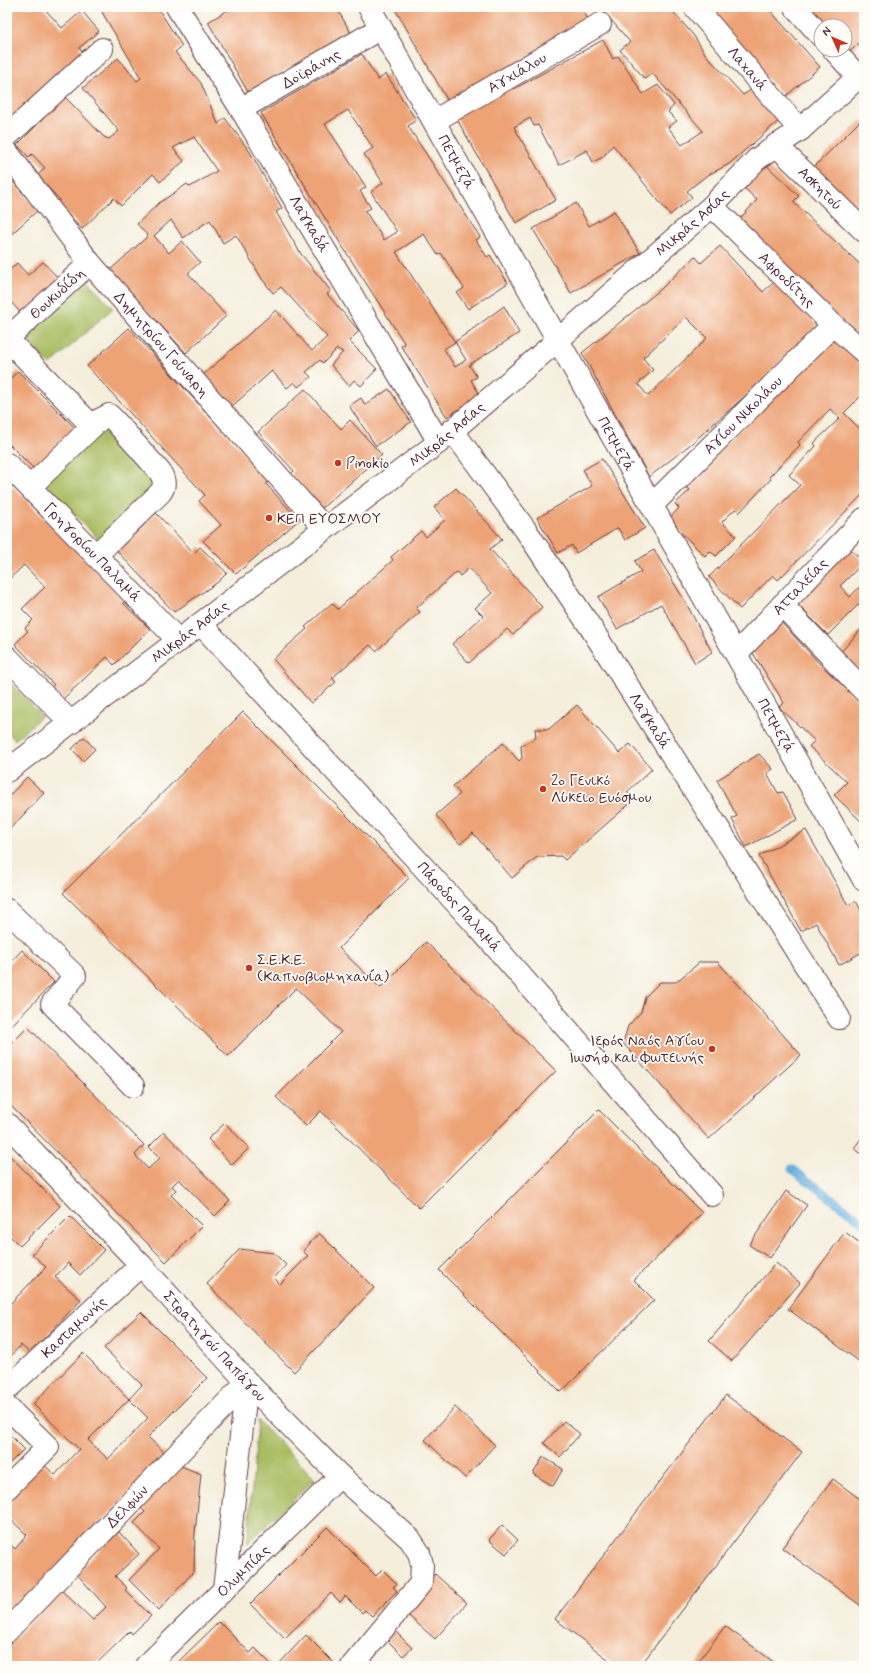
<svg xmlns="http://www.w3.org/2000/svg" width="871" height="1673" viewBox="0 0 871 1673" font-family="Mynerve,sans-serif">
  <rect width="100%" height="100%" fill="#fdfcf7"/>
  <filter id="ink" filterUnits="userSpaceOnUse"><feTurbulence type="fractalNoise" baseFrequency=".025" numOctaves="2"/><feDisplacementMap in="SourceGraphic" scale="8" xChannelSelector="R" yChannelSelector="G"/><feConvolveMatrix kernelMatrix="1 2 1 2 8 2 1 2 1" color-interpolation-filters="sRGB"/></filter>
  <filter id="wash" filterUnits="userSpaceOnUse"><feTurbulence type="fractalNoise" baseFrequency=".012" numOctaves="4" result="noise"/><feDisplacementMap in="SourceGraphic" scale="16" xChannelSelector="R" yChannelSelector="G"/><feGaussianBlur stdDeviation="0.9" result="paint"/><feColorMatrix in="noise" values="0 0 0 0 0 0 0 0 0 0 0 0 0 0 0 0 0 1.4 0 .05"/><feComposite in="paint" operator="in"/></filter>
  <g filter="url(#wash)">
    <rect width="100%" height="100%" fill="#f4eedb"/>
    <!-- green -->
    <path fill="#a8bc60" stroke="#796e46" d="M86,279L113,308L50,365L24,338Z
      M105,426L158,484L99,540L44,483Z
      M7,680L42,716L15,740L7,731Z
      M258,1420L315,1479L247,1544Z"/>
    <g fill="none" stroke-linecap="round" stroke-linejoin="round">
      <!-- stream -->
      <path stroke="#68aede" stroke-width="9" d="M792,1169L864,1223"/>
    </g>
    <g id="blocks">
      <!-- building -->
      <path fill="#eda376" fill-rule="evenodd" d="M7,7H43L62,28L82,11L99,31L79,48L84,54L7,121Z
        M99,7H157L182,46L175,52L201,83L218,124L225,118L250,152L282,208L276,212L301,254L331,291L327,294L359,331L349,341L377,369L361,386L354,380L349,386L331,365L343,352L337,349L323,363L320,360L306,372L311,377L298,387L294,382L287,388L272,371L231,407L203,375L276,310L312,351L327,337L281,287L273,293L262,279L236,235L223,243L210,220L183,238L171,220L154,236L169,253L182,241L200,262L188,273L226,316L186,353L110,270L148,236L137,224L159,203L187,184L190,187L217,171L194,137L173,148L184,161L160,182L153,174L121,206L114,198L82,229L57,203L60,200L37,176L45,168L32,154L29,157L17,145L45,117L40,112L65,97L104,137L109,139L119,131L83,88L118,58L137,81L141,78Z
        M233,7H336L351,33L248,92L208,22Z
        M394,7H581L589,21L449,103Z
        M600,7H669L694,36L706,55L743,95L754,88L781,119L729,164L706,176L687,191L692,197L670,215L613,145L603,157L593,162L587,150L559,165L538,125L534,126L530,118L514,127L556,200L516,223L454,114L510,82L514,89L603,40L613,59L618,56L643,94L658,85L674,105L668,112L677,121L668,127L682,145L703,131L652,73L645,79L620,50L630,42Z
        M699,7H767L820,67L785,97Z
        M805,7H864V39L847,54L845,50V26H822Z
        M362,54L378,80L386,74L416,120L408,126L480,237L476,240L487,257L490,255L508,283L468,309L457,293L464,288L441,253L438,255L424,234L396,252L455,342L504,306L519,333L469,365L477,377L471,380L480,395L447,417L401,346L405,344L339,241L261,113ZM348,110L373,148L364,154L383,183L371,192L397,232L384,240L365,211L371,208L360,191L366,187L325,124ZM455,342L466,360L455,367L444,349Z
        M861,120L864,122V215L860,211L856,215L813,168Z
        M762,161L799,196L793,202L864,268V345L737,222L757,200L740,184Z
        M7,175L38,210L7,238Z
        M576,203L589,226L614,211L640,253L571,293L533,229Z
        M720,246L763,292L774,282L817,325L755,387L726,413L692,443L649,477L582,353L661,289L695,256L701,263ZM686,317L707,338L648,396L638,384L653,370L643,358Z
        M43,262L60,280L22,314L7,298V267L10,270L17,263L28,275Z
        M129,328L269,481L266,484L299,520L236,574L203,541L221,525L199,501L205,495L87,366Z
        M834,337L864,367V393L844,413L859,428L864,423V493L778,580L773,575L740,609L709,577L800,485L789,475L816,446L814,443L840,418L830,409L798,442L800,445L769,477L771,479L739,513L735,509L722,522L736,536L716,556L710,551L705,556L668,520L679,508L675,504L690,490L684,485Z
        M18,371L75,428L34,469L7,442V382Z
        M305,389L341,429L350,420L382,455L322,508L291,474L294,471L258,432Z
        M389,389L411,422L376,446L349,406L361,398L365,405Z
        M602,459L645,528L625,540L618,528L576,553L572,545L558,553L537,518L592,486L583,470Z
        M7,481L126,601L123,603L150,629L114,665L107,657L63,699L52,687L54,685L15,644L28,631L25,628L33,620L22,609L45,587L24,565L7,581Z
        M456,488L502,539L490,549L542,607L513,635L507,629L469,663L452,644L483,616L475,608L492,593L469,568L460,576L457,572L416,608L420,612L376,651L370,645L332,678L336,682L311,703L273,659L307,629L305,627L332,603L338,609L393,560L391,557L421,531L426,537L445,520L434,507Z
        M156,513L194,553L200,547L227,573L218,582L174,612L117,551Z
        M844,543L864,562L840,586L850,597L864,582V611L858,605L828,635L795,602Z
        M654,550L686,603L712,652L695,663L661,604L617,629L598,597L641,572L635,561Z
        M781,622L820,664L864,706V731L861,735L864,738V824L834,795L847,782L809,746L815,741L779,707L784,703L748,645Z
        M864,626V675L840,653Z
        M577,705L619,753L630,744L652,769L627,792L634,800L565,860L561,856L537,857L512,878L473,833L460,844L436,815L460,794L453,786L503,743L519,761L522,758L521,746L536,738L535,729H549Z
        M243,712L409,878L339,948L380,988L426,942L556,1071L419,1208L321,1111L306,1126L276,1097L341,1032L296,988L228,1056L63,893Z
        M84,737L95,749L83,761L72,749Z
        M759,754L773,769L767,773L778,793L783,792L798,819L746,847L732,819L737,816L717,780Z
        M27,777L44,793L7,832V798Z
        M806,830L848,905L856,901L864,916V951L839,965L816,923L801,931L759,856Z
        M22,950L54,982L7,1030V966Z
        M700,962H718L801,1055L709,1139L623,1043L628,1026L641,1012L645,997L660,982H676Z
        M28,1027L144,1145L135,1155L148,1169L160,1158L149,1147L164,1132L230,1201L215,1216L179,1179L172,1186L176,1190L171,1195L202,1226L166,1262L7,1102V1048Z
        M599,1110L702,1213L634,1280L654,1300L561,1392L439,1270Z
        M225,1123L249,1148L232,1165L208,1139Z
        M864,1135V1156L854,1148Z
        M7,1153L60,1206L20,1246L7,1233Z
        M786,1191L807,1205L770,1258L749,1245Z
        M70,1216L104,1250L80,1275L68,1263L55,1277L81,1300L30,1353L21,1345L7,1360V1307L46,1267L32,1254Z
        M845,1232L864,1246V1365L788,1309Z
        M319,1233L374,1288L294,1372L207,1284L240,1249L274,1253L286,1265L274,1278L280,1284L308,1256L303,1251Z
        M776,1263L800,1283L732,1361L709,1341Z
        M141,1312L207,1378L148,1437L167,1455L7,1618V1541L15,1549L27,1535L7,1516V1500L42,1463L55,1475L79,1449L33,1404L83,1353L129,1399L88,1440L108,1459L148,1418L129,1399L142,1385L104,1348Z
        M726,1395L802,1452L640,1666H617L555,1619Z
        M455,1407L495,1445L465,1478L425,1440Z
        M564,1421L580,1434L560,1457L544,1443Z
        M7,1432L24,1449L7,1466Z
        M543,1457L563,1469L553,1486L533,1474Z
        M181,1466L201,1474L195,1533L194,1571L159,1610L129,1580L159,1549L134,1523L145,1512L140,1507Z
        M833,1479L864,1502V1608L782,1548Z
        M502,1525L518,1540L506,1554L489,1540Z
        M327,1527L376,1576L382,1569L397,1584L393,1587L397,1591L372,1616L365,1610L362,1613L345,1596L340,1602L331,1593L285,1638L250,1604Z
        M119,1532L139,1554L115,1576L127,1588L125,1590L151,1616L132,1634L130,1631L94,1666H7V1646L61,1590L93,1620L106,1607L76,1573Z
        M435,1574L467,1603L435,1639L402,1610Z
        M219,1622L250,1653L255,1648L273,1666H174Z
        M725,1626L779,1666H695Z
        M393,1629L412,1648L403,1656L385,1638Z
        M306,1635L337,1666H277Z"/>
    </g>
  </g>
  <g filter="url(#ink)">
    <use href="#blocks" fill-opacity="0" stroke="#643e45" stroke-width="1"/>
    <g fill="none" stroke-linecap="round" stroke-linejoin="round">
      <defs>
        <g id="minor">
          <path id="s1" d="M177,7L241,109L439,442"/>
          <path id="s2" d="M369,7L864,880"/>
          <path id="s3" d="M695,7L800,130"/>
          <path d="M795,7L821,36"/>
          <path d="M834,50L858,77"/>
          <path id="s4" d="M241,109L381,28"/>
          <path id="s5" d="M434,121L600,24"/>
          <path d="M7,136L102,49"/>
          <path id="s6" d="M776,145L864,231"/>
          <path id="s7" d="M7,152L90,263L325,529"/>
          <path id="s8" d="M712,206L833,325L864,352"/>
          <path d="M7,339L92,426"/>
          <path id="s9" d="M7,339L90,263"/>
          <path id="s10" d="M452,430L525,529L591,628L839,1018"/>
          <path id="s11" d="M7,464L179,641"/>
          <path d="M30,487L99,420L109,415L115,421L160,472C164,479 166,486 160,493L96,555"/>
          <path id="s12" d="M652,505L833,325"/>
          <path d="M782,605L864,691"/>
          <path id="s13" d="M201,624L479,928L712,1195"/>
          <path id="s14" d="M736,654L864,519"/>
          <path d="M7,657L71,723"/>
          <path id="s15" d="M7,771L439,442L558,340L712,206L757,159L800,130L864,72"/>
          <path d="M7,910L75,976L52,1004L133,1086"/>
          <path id="s16" d="M7,1124L141,1265L247,1382L340,1476L410,1539L419,1553L422,1564L421,1583L352,1666"/>
          <path id="s17" d="M7,1389L141,1265"/>
          <path d="M7,1407L48,1447L7,1488"/>
          <path d="M224,1589L247,1382"/>
          <path id="s18" d="M7,1631L247,1382"/>
          <path id="s19" d="M146,1666L340,1476"/>
        </g>
      </defs>
      <!-- minor casing -->
      <use href="#minor" stroke="#643e45" stroke-width="24"/>
      <!-- minor -->
      <use href="#minor" stroke="#fff" stroke-width="22"/>
    </g>
  </g>
  <!-- markers -->
  <g fill="#c8321e" stroke="#fdfcf7" stroke-width="1.5">
    <circle cx="338" cy="463" r="4"/>
    <circle cx="269" cy="518" r="4"/>
    <circle cx="543" cy="789" r="4"/>
    <circle cx="249" cy="968" r="4"/>
    <circle cx="712" cy="1049" r="4"/>
  </g>
  <g text-anchor="middle" stroke-width="3.5" stroke-linejoin="round" paint-order="stroke">
    <!-- street labels -->
    <g font-size="15" fill="#4a1f2b" stroke="#fdfcf7">
      <text dy="5" stroke="none"><textPath href="#s3" startOffset="81">Λαχανά</textPath></text>
      <text dy="5" stroke="none"><textPath href="#s4" startOffset="81">Δοϊράνης</textPath></text>
      <text dy="5" stroke="none"><textPath href="#s5" startOffset="96">Αγχιάλου</textPath></text>
      <text dy="5" stroke="none"><textPath href="#s2" startOffset="178">Πετμεζά</textPath></text>
      <text dy="5" stroke="none"><textPath href="#s6" startOffset="62">Ασκητού</textPath></text>
      <text dy="5" stroke="none"><textPath href="#s15" startOffset="878">Μικράς Ασίας</textPath></text>
      <text dy="5" stroke="none"><textPath href="#s1" startOffset="254">Λαγκαδά</textPath></text>
      <text dy="5" stroke="none"><textPath href="#s8" startOffset="105">Αφροδίτης</textPath></text>
      <text dy="5" stroke="none"><textPath href="#s9" startOffset="68">Θουκυδίδη</textPath></text>
      <text dy="5" stroke="none"><textPath href="#s7" startOffset="247">Δημητρίου Γούναρη</textPath></text>
      <text dy="5" stroke="none"><textPath href="#s12" startOffset="128">Αγίου Νικολάου</textPath></text>
      <text dy="5" stroke="none"><textPath href="#s15" startOffset="554">Μικράς Ασίας</textPath></text>
      <text dy="5" stroke="none"><textPath href="#s2" startOffset="502">Πετμεζά</textPath></text>
      <text dy="5" stroke="none"><textPath href="#s11" startOffset="123">Γρηγορίου Παλαμά</textPath></text>
      <text dy="5" stroke="none"><textPath href="#s14" startOffset="93">Ατταλείας</textPath></text>
      <text dy="5" stroke="none"><textPath href="#s15" startOffset="230">Μικράς Ασίας</textPath></text>
      <text dy="5" stroke="none"><textPath href="#s10" startOffset="352">Λαγκαδά</textPath></text>
      <text dy="5" stroke="none"><textPath href="#s2" startOffset="826">Πετμεζά</textPath></text>
      <text dy="5" stroke="none"><textPath href="#s13" startOffset="383">Πάροδος Παλαμά</textPath></text>
      <text dy="5" stroke="none"><textPath href="#s17" startOffset="91">Κασταμονής</textPath></text>
      <text dy="5" stroke="none"><textPath href="#s16" startOffset="304">Στρατηγού Παπάγου</textPath></text>
      <text dy="5" stroke="none"><textPath href="#s18" startOffset="173">Δελφών</textPath></text>
      <text dy="5" stroke="none"><textPath href="#s19" startOffset="136">Ολυμπίας</textPath></text>
    </g>
    <!-- poi labels -->
    <g font-size="15" fill="#4a1f2b" stroke="#fdfcf7" text-anchor="start">
      <text x="346" y="468">Pinokio</text>
      <text x="277" y="523">ΚΕΠ ΕΥΟΣΜΟΥ</text>
      <text x="551" y="785">2ο Γενικό<tspan x="551" dy="17">Λύκειο Ευόσμου</tspan></text>
      <text x="257" y="964">Σ.Ε.Κ.Ε.<tspan x="257" dy="17">(Καπνοβιομηχανία)</tspan></text>
      <text x="704" y="1045" text-anchor="end">Ιερός Ναός Αγίου<tspan x="704" dy="17">Ιωσήφ και Φωτεινής</tspan></text>
    </g>
  </g>
  <!-- margin -->
  <rect width="871" height="1673" fill="none" stroke="#fdfcf7" stroke-width="24"/>
  <!-- north arrow -->
  <g transform="translate(833 38) rotate(315)"><circle r="19" fill="#fdfcf7" stroke="#b5a4a5"/>
  <path d="M0-3L7 15L0 10L-7 15Z" fill="#c8321e"/>
  <text y="-6" font-size="11" font-weight="bold" text-anchor="middle" fill="#4a1f2b">N</text>
  </g>
</svg>
